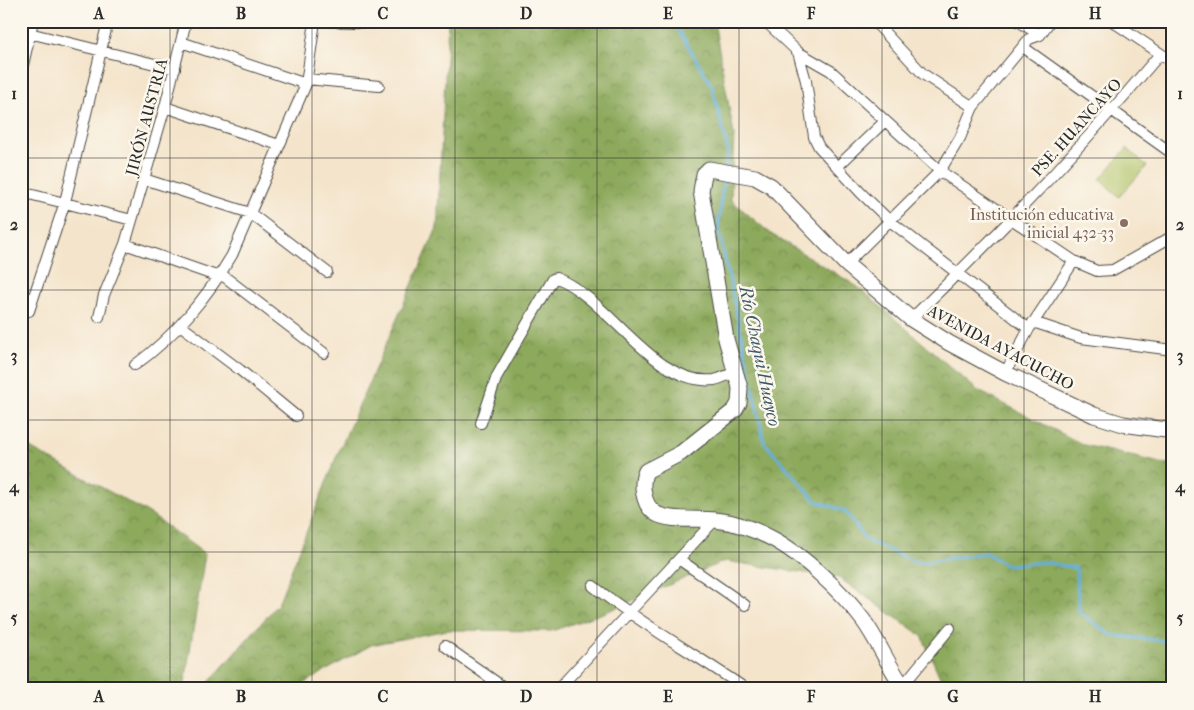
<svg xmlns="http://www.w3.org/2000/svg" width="1194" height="710" viewBox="0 0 1194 710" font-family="'IM FELL French Canon',serif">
  <defs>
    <pattern id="forest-crowns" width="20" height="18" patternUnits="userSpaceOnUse" patternTransform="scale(1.25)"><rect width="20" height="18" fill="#8ca95c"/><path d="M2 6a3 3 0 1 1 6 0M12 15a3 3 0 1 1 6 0" fill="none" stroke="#738a4c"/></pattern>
  </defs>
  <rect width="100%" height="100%" fill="#fbf7ec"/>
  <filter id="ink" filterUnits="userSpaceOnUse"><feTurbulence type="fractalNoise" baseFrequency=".02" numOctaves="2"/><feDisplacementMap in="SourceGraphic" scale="10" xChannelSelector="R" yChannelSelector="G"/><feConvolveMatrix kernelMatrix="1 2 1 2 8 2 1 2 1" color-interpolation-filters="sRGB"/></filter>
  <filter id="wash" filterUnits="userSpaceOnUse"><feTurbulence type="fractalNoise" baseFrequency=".0096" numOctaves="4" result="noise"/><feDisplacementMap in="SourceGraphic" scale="20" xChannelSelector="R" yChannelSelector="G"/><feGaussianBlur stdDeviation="1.12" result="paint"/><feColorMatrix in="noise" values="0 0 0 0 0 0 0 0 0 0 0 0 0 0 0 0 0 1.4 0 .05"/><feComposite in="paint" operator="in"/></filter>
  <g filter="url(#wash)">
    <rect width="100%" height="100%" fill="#f4e4cb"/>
    <!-- green -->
    <path fill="#b0c367" stroke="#6e7749" d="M1127,148L1147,166L1119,197L1100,179Z"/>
    <!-- forest -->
    <path fill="url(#forest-crowns)" stroke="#5c6a44" d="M448,21H714L734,135L731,200L771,234L858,287L977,390L1084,445L1173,466V689H945L922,636L839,578L725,561L606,612L552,631L447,630L371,645L294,689H203L278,604L335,460L437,228Z
      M21,443L150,514L205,554L184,689H21Z"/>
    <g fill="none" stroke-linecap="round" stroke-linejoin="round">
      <!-- stream -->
      <path stroke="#62afdc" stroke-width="3" d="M673,21L712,86L728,150L726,168
        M724,176L718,226L764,442L816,501L845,511L866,540L918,563L986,553L1007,565L1044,562L1076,568L1079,612L1111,635L1173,642"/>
    </g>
  </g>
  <g filter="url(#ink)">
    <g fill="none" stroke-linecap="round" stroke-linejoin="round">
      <defs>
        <path id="street" d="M186,21L165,107L125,244L219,277
          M765,21L798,52L806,81L814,137L819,147L861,193L890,221L1029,329
          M874,21L923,74L973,107
          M1018,21L1040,35
          M1112,21L1173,62
          M21,31L175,69
          M181,42L306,84
          M1023,47L1173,154
          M798,52L831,71L940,171L1074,261L1097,271L1113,270L1173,236
          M21,74L33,21
          M307,79L379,86
          M165,107L279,145
          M837,167L884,122
          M144,179L250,213L327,272
          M21,192L132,220
          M846,264L940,171L960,138L973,107L1029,39L1040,35L1050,21
          M221,274L324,353
          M29,311L65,202L108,21
          M99,317L104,295L125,244
          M911,319C998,235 1082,147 1160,54
          M1033,322L1081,338L1173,350
          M180,325L240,370L296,416
          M135,365C174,337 208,296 232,255L306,84L315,21L390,23
          M1005,373L1029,329L1074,261
          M481,423L497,376L553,279L556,278C609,298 654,387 714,380C721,379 729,374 736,372
          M680,560L745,605
          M593,586C641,624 695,654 746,689
          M445,646L506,689
          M558,689L715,520
          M900,689L950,628"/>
        <path id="secondary" d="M905,689C889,668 879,642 863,620C843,593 803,555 773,539C756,530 734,522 715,520C700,518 668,522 655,513C643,505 640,483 646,471L681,453L735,410L739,403L740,388L726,339L701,191L704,174L709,169L755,177L771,186L846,264L911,319L949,343L1005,373L1094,415L1123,424L1173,431"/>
      </defs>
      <!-- street casing -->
      <use href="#street" stroke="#494743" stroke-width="12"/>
      <!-- secondary casing -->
      <use href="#secondary" stroke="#494743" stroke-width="17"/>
      <!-- street -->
      <use href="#street" stroke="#fff" stroke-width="10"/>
      <!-- secondary -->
      <use href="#secondary" stroke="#fff" stroke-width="15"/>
    </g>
  </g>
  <!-- grid -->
  <path fill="none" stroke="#2b2b2b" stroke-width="1" stroke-opacity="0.55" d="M170,21V689M312,21V689M455,21V689M597,21V689M739,21V689M882,21V689M1024,21V689M21,158H1173M21,290H1173M21,420H1173M21,552H1173"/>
  <!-- markers -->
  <circle fill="#8d6e63" stroke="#fbf7ec" stroke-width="2" cx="1124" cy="223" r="5"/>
  <g text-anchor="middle" stroke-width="5" stroke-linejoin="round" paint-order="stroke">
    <!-- street labels -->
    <g font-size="16" fill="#2b2b2b" stroke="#fbf7ec">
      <text transform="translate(146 117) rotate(-75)" y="6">JIRÓN AUSTRIA</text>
      <text transform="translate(1076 127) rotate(-48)" y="6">PSE. HUANCAYO</text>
      <text transform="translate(1001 347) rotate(28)" y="6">AVENIDA AYACUCHO</text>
    </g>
    <!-- education labels -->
    <g font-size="16" fill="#785e54" stroke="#fbf7ec" text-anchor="end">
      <text x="1114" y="220">Institución educativa<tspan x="1114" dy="18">inicial 432-33</tspan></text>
    </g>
    <!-- water labels -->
    <g font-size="18" font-style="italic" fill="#3e5969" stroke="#fbf7ec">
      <text transform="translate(760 356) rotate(78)" y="6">Río Chaqui Huayco</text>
    </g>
  </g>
  <!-- margin -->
  <rect width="1194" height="710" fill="none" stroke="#fbf7ec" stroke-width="55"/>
  <rect x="28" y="28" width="1138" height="654" fill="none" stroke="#2b2b2b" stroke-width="2"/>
  <g font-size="16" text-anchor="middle" font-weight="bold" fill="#2b2b2b">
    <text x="99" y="19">A</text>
    <text x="241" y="19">B</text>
    <text x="383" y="19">C</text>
    <text x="526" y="19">D</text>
    <text x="668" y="19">E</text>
    <text x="811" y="19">F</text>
    <text x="953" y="19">G</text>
    <text x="1095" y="19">H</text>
    <text x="14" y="99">1</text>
    <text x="1180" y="99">1</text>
    <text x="14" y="230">2</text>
    <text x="1180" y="230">2</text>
    <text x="14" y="361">3</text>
    <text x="1180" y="361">3</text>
    <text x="14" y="492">4</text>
    <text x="1180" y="492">4</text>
    <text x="14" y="623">5</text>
    <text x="1180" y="623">5</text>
    <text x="99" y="702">A</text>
    <text x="241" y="702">B</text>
    <text x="383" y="702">C</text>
    <text x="526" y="702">D</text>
    <text x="668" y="702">E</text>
    <text x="811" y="702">F</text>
    <text x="953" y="702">G</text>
    <text x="1095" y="702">H</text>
  </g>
</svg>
